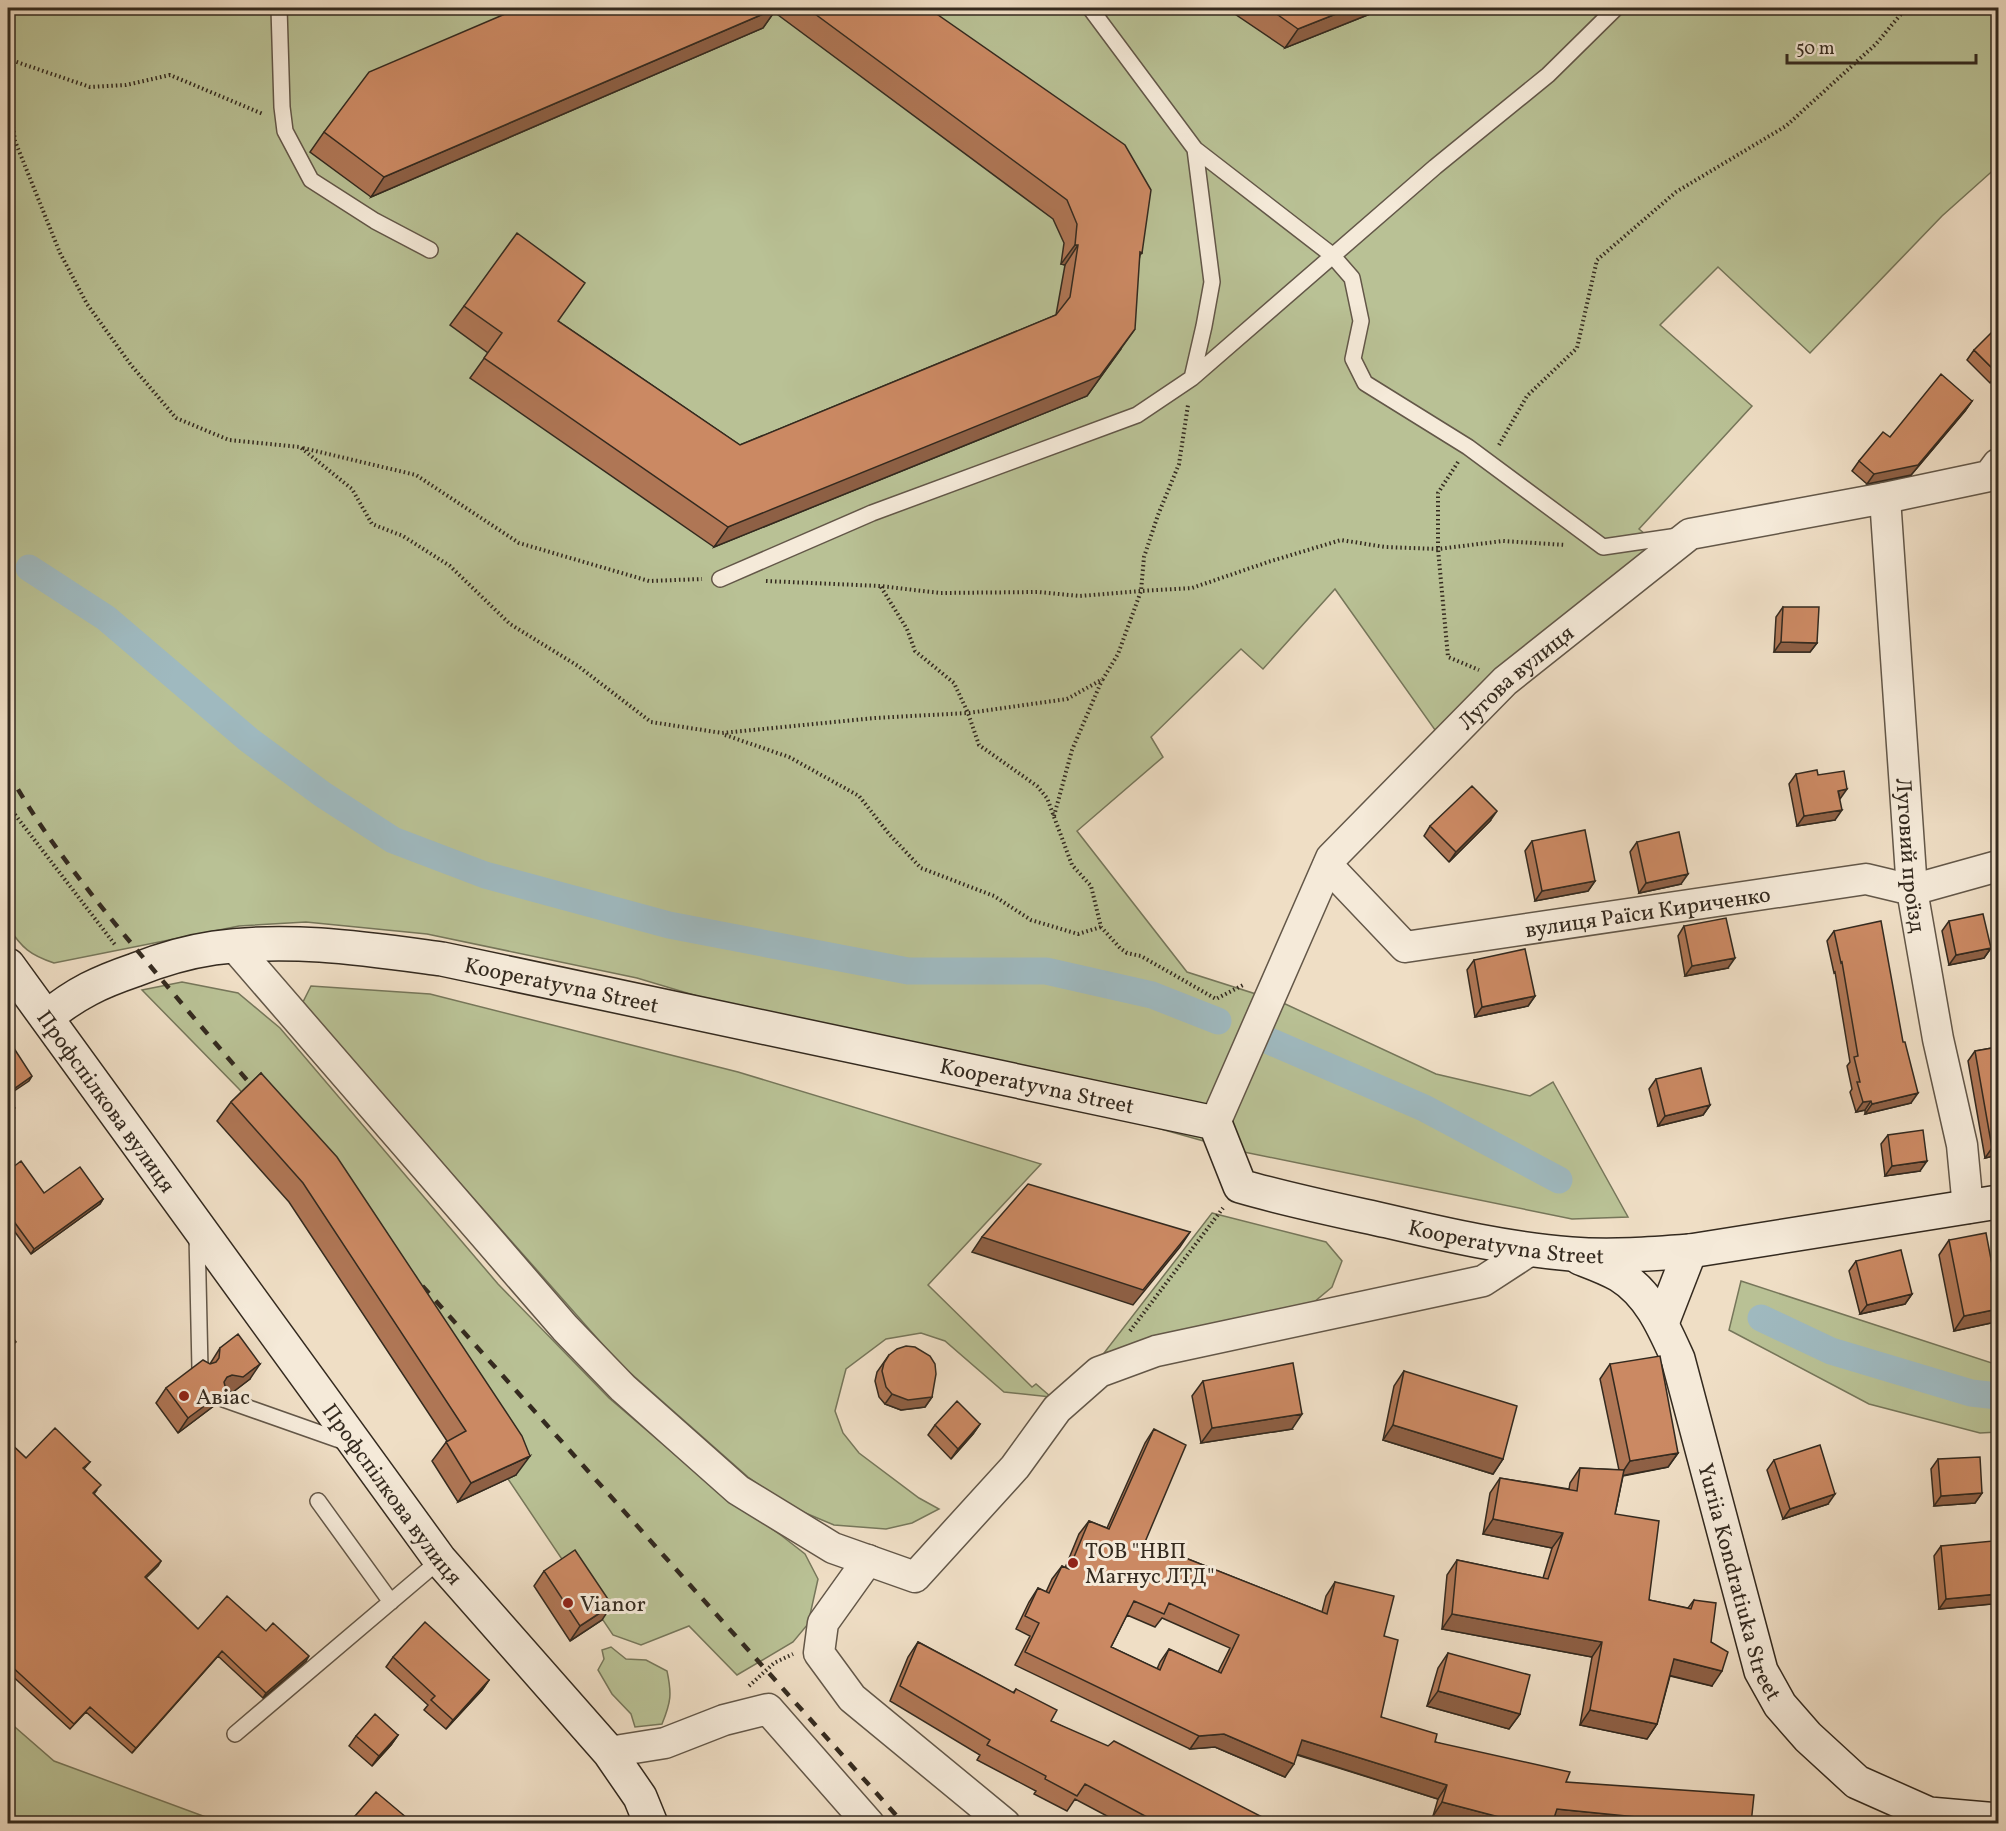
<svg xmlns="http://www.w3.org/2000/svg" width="2006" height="1831" viewBox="0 0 2006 1831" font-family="Vollkorn,serif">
  <rect width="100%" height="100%" fill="#efdec5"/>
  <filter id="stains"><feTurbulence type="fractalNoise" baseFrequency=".00333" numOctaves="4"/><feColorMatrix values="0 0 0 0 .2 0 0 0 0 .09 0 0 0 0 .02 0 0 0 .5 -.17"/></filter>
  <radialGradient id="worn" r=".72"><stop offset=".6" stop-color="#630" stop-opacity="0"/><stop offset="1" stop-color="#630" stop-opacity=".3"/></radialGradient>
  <!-- green -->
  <path fill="#b9c195" stroke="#76765a" stroke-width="1.5" d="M8,8H1998V166L1942,216L1810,353L1718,267L1660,325L1752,406L1639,529L1662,548L1440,737L1335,589L1263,669L1241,649L1151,737L1163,757L1077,831L1187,972L1281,1002L1436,1074L1530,1096L1553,1082L1628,1217L1572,1219L1239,1151L848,1041L637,978L427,934L306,922L239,926L54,963C30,955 22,948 8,927Z
    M182,982L238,993L280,1028L498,1284L609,1398L714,1488L782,1536L805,1554L818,1579L808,1624L793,1642L737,1675L689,1626L641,1645L613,1635L508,1479L503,1459L313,1176L239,1089L142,990Z
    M311,986L430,994L738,1072L1041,1164L928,1285L1032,1387L1036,1384L1051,1397L1004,1392L945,1341L921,1333L886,1339L846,1369L835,1411L843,1433L859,1453L919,1498L939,1509L912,1523L886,1529L834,1525L791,1507L748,1477L619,1363L302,1004Z
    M1212,1213L1326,1242L1342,1261L1332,1287L1308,1307L1104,1353Z
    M1741,1281L1998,1365V1432L1980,1433L1869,1404L1729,1330Z
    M611,1647L626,1659L646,1660L667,1671C672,1694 671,1702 662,1724L635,1727L631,1714L612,1694L598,1670L604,1659L602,1650Z
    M8,1721L54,1761L222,1823H8Z"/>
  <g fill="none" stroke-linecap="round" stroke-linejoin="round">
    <!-- canal -->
    <path stroke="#9fb9bf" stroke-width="27" d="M29,568L106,618L249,740L322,794L393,840L485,875L669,925L908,971H1046L1152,995L1218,1021
      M1267,1040L1424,1108L1559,1180
      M1761,1318L1831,1351L1971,1393L1998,1396"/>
    <defs>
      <path id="lane" d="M279,8L282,107L285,131L311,180L375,221L430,250
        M1090,8L1195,149L1332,255L1352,278L1361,321L1353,359L1365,383L1468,447L1603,547L1678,536
        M1192,378L1204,326L1212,282L1195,149
        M720,579L872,513L1137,415L1192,378L1435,167L1548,75L1616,8
        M197,1235L200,1369
        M223,1399L348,1443
        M318,1501L391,1602
        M235,1734L440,1560"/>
      <g id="street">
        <path id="s1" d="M1885,498L1912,890L1938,1039L1962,1145L1968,1208"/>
        <path id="s2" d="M1328,866L1405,947L1866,879L1912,890L1998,866"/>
        <path d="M235,947L565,1328L623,1388L738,1490L833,1548L915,1577L1015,1467L1057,1409L1099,1372L1156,1351L1483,1281L1532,1249"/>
        <path id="s3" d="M1215,1123L1331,858L1505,681L1690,534L1885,498L1989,476L1998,464"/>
        <path d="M868,1560L823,1623L819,1653L852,1698L1005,1824"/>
        <path d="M609,1752L665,1743L724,1720L768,1709L869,1824"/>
      </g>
      <g id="secondary">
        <path id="s4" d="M8,965L440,1560L609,1752L640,1797L651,1824"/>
        <path id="s5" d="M47,1017C76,993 100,982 135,970C160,960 187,952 214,948C290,937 367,949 442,959L1215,1123L1240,1186C1288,1200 1337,1210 1387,1221C1447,1235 1509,1249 1571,1254C1611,1257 1651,1254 1690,1251L1998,1202"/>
        <path id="s6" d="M1580,1258C1593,1263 1607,1268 1619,1275C1650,1294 1664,1328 1678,1359L1761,1671L1780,1705L1808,1737L1857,1782L1929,1814L1998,1820"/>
        <path d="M1662,1323L1690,1251"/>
      </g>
    </defs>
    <!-- lane casing -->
    <use href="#lane" stroke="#635748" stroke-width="18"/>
    <!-- street casing -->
    <use href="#street" stroke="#635748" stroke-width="33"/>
    <!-- secondary casing -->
    <use href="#secondary" stroke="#342a1f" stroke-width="36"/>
    <!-- path -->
    <path stroke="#342a1f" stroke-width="4" stroke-dasharray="1.5 3" stroke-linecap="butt" d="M8,59L90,87L126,85L170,75L263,114
      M8,91L15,141L60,253L87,304L131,365L176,418L229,440L300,447L352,489L372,524L403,536L450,566L510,624L578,666L651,722L722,733L875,718L968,713L1067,699L1103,679L1118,654L1141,591L1192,588L1268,562L1341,540L1385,547L1438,549L1503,541L1566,545
      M1499,445L1527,396L1577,348L1597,260L1676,192L1786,126L1876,44L1906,8
      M303,448L416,475L519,543L649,581L702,579
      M1458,462L1438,493V549L1448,657L1479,670
      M766,581L880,586L940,593L1038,592L1080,596L1141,591L1144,557L1158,515L1179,464L1188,405
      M881,587L907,629L915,651L954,683L968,713L979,745L1037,786L1047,798L1072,865L1091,886L1101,927L1120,948L1127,953L1141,956L1216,999L1245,984
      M725,735L789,757L859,796L889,834L921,868L994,896L1031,920L1078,934L1101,927
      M8,803L13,812L116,946
      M1054,816L1072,750L1102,680
      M1130,1331L1223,1208
      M749,1686L774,1663L793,1654"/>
    <!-- lane -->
    <use href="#lane" stroke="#f5ead9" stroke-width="15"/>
    <!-- street -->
    <use href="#street" stroke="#f5ead9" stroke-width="30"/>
    <!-- secondary -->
    <use href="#secondary" stroke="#f5ead9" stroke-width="33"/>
    <!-- rail -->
    <path stroke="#342a1f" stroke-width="4.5" stroke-dasharray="10 10" stroke-linecap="butt" d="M8,772C41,831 78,878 121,931C167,986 213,1041 260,1095
      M409,1271L904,1824"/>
  </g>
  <!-- wall -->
  <path fill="#af7655" stroke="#342a1f" stroke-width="1.5" fill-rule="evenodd" d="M519,8H928L1142,253L1140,255L1121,349L1087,396L714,547L470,378L488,353L450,325L464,306L558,321L740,445L1056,315L1065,265L1061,264L1064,243L1053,219L774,12L763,28L371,197L310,152L324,132Z
    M1226,8H1385L1285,48Z
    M1974,350L1998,374L1990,383L1967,360Z
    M1972,401L1965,411L1911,475L1867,484L1852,471L1859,461L1890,437Z
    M1783,607L1817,643L1810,652H1774L1776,617Z
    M1796,774L1818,775L1835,820L1797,826L1789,784Z
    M1490,821L1449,862L1424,836L1430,826Z
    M1532,841L1595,881L1588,891L1535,901L1525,851Z
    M1637,842L1681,884L1639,893L1630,852Z
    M1949,921L1991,948L1984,958L1949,965L1942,931Z
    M1684,926L1728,968L1685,976L1678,936Z
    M1834,931L1911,1103L1865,1114V1110L1856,1112L1850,1092L1852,1089L1847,1066L1850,1062L1835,972L1834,973L1827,941Z
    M1474,960L1535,996L1528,1006L1475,1017L1467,970Z
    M1998,1047V1155L1985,1158L1968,1061L1975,1051Z
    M261,1073L516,1475L458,1502L432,1461L447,1441L289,1202L217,1121L231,1102Z
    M1656,1079L1710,1105L1703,1115L1658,1126L1649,1089Z
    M1888,1135L1920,1171L1885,1176L1881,1144Z
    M8,1171L44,1193L103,1199L100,1204L31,1254L12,1228L8,1232Z
    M1949,1240L1991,1323L1954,1331L1939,1255Z
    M1856,1261L1912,1294L1905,1304L1860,1314L1849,1271Z
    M220,1348L250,1379L233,1392L226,1390L215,1405L178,1433L156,1403L166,1388L210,1364Z
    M889,1355L932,1397L925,1407L901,1410L885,1404L879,1397L875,1381L877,1372Z
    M1610,1364L1678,1453L1668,1467L1623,1476L1615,1514L1649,1600L1688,1608L1694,1600L1711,1642L1712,1686L1670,1676L1657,1724L1647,1739L1580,1725L1592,1657L1442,1629L1447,1575L1457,1560L1543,1578L1552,1548L1483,1534L1490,1493L1500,1478L1569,1489L1570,1483L1580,1468L1619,1470L1600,1379Z
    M1404,1371L1503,1459L1493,1474L1383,1440L1394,1386Z
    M1203,1381L1292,1429L1201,1443L1192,1396Z
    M980,1424L973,1434L951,1459L928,1435L935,1425Z
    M1154,1429L1145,1542L1322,1612L1326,1596L1335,1582L1384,1636L1381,1717L1435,1742L1566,1782L1751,1824H1566L1553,1822L1552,1824H1464L1433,1816L1438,1799L1297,1755L1285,1777L1215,1747L1190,1749L1015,1665L1030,1636L1016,1629L1029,1602L1038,1588L1046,1592L1052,1579L1062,1566L1065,1568L1079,1534L1089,1521L1107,1528L1145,1443ZM1127,1615L1155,1627L1162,1618L1230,1648L1218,1672L1169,1649L1160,1662L1157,1669L1111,1647Z
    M8,1441L26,1458L90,1462L84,1469L97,1490L94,1494L161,1561L158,1566L146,1578L198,1629L266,1631L306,1661L263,1698L218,1656L132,1753L86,1712L70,1729L8,1672Z
    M1938,1459L1982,1493L1975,1503L1934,1506L1931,1469Z
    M1774,1460L1828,1504L1783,1519L1767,1470Z
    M1941,1546L1992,1604L1939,1609L1934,1556Z
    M544,1571L602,1620L570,1641L534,1586Z
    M918,1642L1013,1693L1016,1689L1051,1721L1268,1824H1122L1075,1799L1067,1811L1034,1794L1036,1791L977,1760L980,1755L890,1701L908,1657Z
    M1448,1653L1520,1714L1509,1729L1427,1706L1438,1668Z
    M393,1657L489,1680L482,1690L446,1729L424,1710L428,1705L386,1667Z
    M398,1735L391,1745L372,1766L349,1746L356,1736Z
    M355,1816L407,1818L403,1824H350Z"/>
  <!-- shaded-wall -->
  <path fill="#8e6045" stroke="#342a1f" stroke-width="1.5" d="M777,8L763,28L371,197L384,177Z
    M1351,8H1385L1285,48L1298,29Z
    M1075,245H1078L1065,265L1061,264Z
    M1135,329L1087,396L714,547L728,527Z
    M1998,371V374L1990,383L1997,373Z
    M1972,401L1965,411L1911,475L1867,484L1874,474Z
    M1781,642L1817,643L1810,652H1774Z
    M1847,789L1840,799L1838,791Z
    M1842,810L1835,820L1797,826L1804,816Z
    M1497,811L1490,821L1449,862L1456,852Z
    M1688,874L1681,884L1639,893L1646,883Z
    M1595,881L1588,891L1535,901L1542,891Z
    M1991,948L1984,958L1949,965L1956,955Z
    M1735,958L1728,968L1685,976L1692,966Z
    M1535,996L1528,1006L1475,1017L1482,1007Z
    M32,1076L29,1081L8,1095V1093Z
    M1918,1093L1911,1103L1865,1114L1872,1104Z
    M1871,1101L1865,1110L1856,1112L1863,1102Z
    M1710,1105L1703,1115L1658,1126L1665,1116Z
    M1998,1146V1155L1985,1158L1992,1148Z
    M1927,1161L1920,1171L1885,1176L1892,1166Z
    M103,1199L100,1204L31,1254L34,1249Z
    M1190,1232L1180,1247L1133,1305L972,1252L982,1237Z
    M1912,1294L1905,1304L1860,1314L1867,1305Z
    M1998,1309V1312L1991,1323L1954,1331L1964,1316Z
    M260,1364L250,1379L233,1392L226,1390L215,1405L178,1433L188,1418L227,1377Z
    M892,1394L932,1397L925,1407L901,1410L885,1404Z
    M1302,1414L1292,1429L1201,1443L1212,1428Z
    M980,1424L973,1434L951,1459L958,1449Z
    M1393,1425L1503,1459L1493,1474L1383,1440Z
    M1678,1453L1668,1467L1620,1476L1630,1461Z
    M530,1456L516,1475L458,1502L471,1483Z
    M1982,1493L1975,1503L1934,1506L1941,1496Z
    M1835,1494L1828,1504L1783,1519L1790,1509Z
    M1493,1519L1563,1533L1552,1548L1483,1534Z
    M1998,1594L1992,1604L1939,1609L1946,1599Z
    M612,1605L602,1620L570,1641L580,1626Z
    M1452,1614L1602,1642L1592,1657L1442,1629Z
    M222,1651L218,1656L132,1753L136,1748Z
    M309,1656L306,1661L263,1698L266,1693Z
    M1674,1659L1722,1671L1712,1686L1664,1674Z
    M489,1680L482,1690L446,1729L453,1720Z
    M1438,1691L1520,1714L1509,1729L1427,1706Z
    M1590,1710L1657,1724L1647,1739L1580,1725Z
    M1224,1734L1294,1764L1285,1777L1215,1747L1190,1749L1199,1736Z
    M398,1735L391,1745L372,1766L379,1756Z
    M1302,1740L1447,1785L1438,1799L1293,1753Z
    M1442,1802L1526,1824H1464L1433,1816Z
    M1557,1809L1707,1824H1566L1548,1822Z"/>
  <!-- building -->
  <path fill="#cb8963" stroke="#342a1f" stroke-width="1.5" fill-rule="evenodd" d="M519,8H777L384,177L324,132L369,72Z
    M807,8H928L1125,145L1151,190L1142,253L1140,252L1135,329L1100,376L728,527L484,358L502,333L464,306L517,233L585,283L558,321L740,445L1056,315L1070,297L1078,245H1075L1077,224L1067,200Z
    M1268,8H1351L1298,29Z
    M1998,326V371L1997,373L1974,350Z
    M1941,374L1972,401L1918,465L1874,474L1859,461L1883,432L1890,437Z
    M1783,607H1819L1817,643L1781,642Z
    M1817,770L1818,775L1844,771L1847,789L1838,791L1842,810L1804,816L1796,774Z
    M1472,786L1497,811L1456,852L1430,826Z
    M1585,830L1595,881L1542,891L1532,841Z
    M1679,832L1688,874L1646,883L1637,842Z
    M1983,914L1991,948L1956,955L1949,921Z
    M1726,918L1735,958L1692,966L1684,926Z
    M1881,921L1903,1042H1905L1918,1093L1872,1104L1871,1101L1863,1102L1857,1082H1860L1854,1057L1858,1056L1842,962L1841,963L1834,931Z
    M1525,949L1535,996L1482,1007L1474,960Z
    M8,1039L32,1076L8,1093Z
    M1998,1047V1146L1992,1148L1975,1051Z
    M1701,1068L1710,1105L1665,1116L1656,1079Z
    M261,1073L337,1157L522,1436L530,1456L471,1483L446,1442L466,1431L303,1183L231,1102Z
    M8,1099L15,1108L8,1115Z
    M1923,1130L1927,1161L1892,1166L1888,1135Z
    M21,1161L44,1193L80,1167L103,1199L34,1249L15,1223L8,1230V1171Z
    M1028,1184L1190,1232L1143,1290L982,1237Z
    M1986,1233L1998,1296V1309L1964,1316L1949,1240Z
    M1901,1250L1912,1294L1867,1305L1856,1261Z
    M8,1331L16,1342L8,1349Z
    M238,1334L260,1364L243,1377L232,1375L227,1377L224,1382L226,1390L188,1418L166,1388L203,1360L210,1364L216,1362L219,1358L220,1348Z
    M906,1346L915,1347L930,1356L935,1364L936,1374L932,1397L908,1400L892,1394L886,1387L882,1371L884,1363L889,1355L897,1349Z
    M1660,1356L1678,1453L1630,1461L1610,1364Z
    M1293,1363L1302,1414L1212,1428L1203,1381Z
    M1404,1371L1517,1406L1503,1459L1393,1425Z
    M957,1401L980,1424L958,1449L935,1425Z
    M55,1428L90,1462L83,1468L101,1485L93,1493L161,1561L145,1577L198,1629L227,1596L266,1631L273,1623L309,1656L266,1693L222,1651L136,1748L90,1707L74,1724L8,1663V1441L26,1458Z
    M1154,1429L1186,1445L1145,1542L1327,1614L1335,1582L1394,1596L1384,1636L1398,1640L1381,1717L1437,1734L1435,1742L1570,1772L1566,1782L1754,1795L1751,1824H1707L1557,1809L1552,1824H1526L1442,1802L1447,1785L1302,1740L1294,1764L1224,1734L1199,1736L1025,1652L1039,1623L1025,1616L1038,1588L1049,1593L1062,1566L1069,1569L1089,1521L1109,1529ZM1134,1601L1164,1614L1169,1603L1239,1635L1221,1673L1169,1649L1160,1670L1111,1647Z
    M1820,1445L1835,1494L1790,1509L1774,1460Z
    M1980,1457L1982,1493L1941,1496L1938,1459Z
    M1580,1468L1624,1470L1615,1514L1659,1521L1649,1600L1691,1609L1694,1600L1716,1603L1711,1642L1728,1652L1722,1671L1674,1659L1657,1724L1590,1710L1602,1642L1452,1614L1457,1560L1548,1579L1563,1533L1493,1519L1500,1478L1577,1491Z
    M1993,1541L1998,1594L1946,1599L1941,1546Z
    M575,1550L612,1605L580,1626L544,1571Z
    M425,1622L489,1680L453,1720L431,1700L435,1696L393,1657Z
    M918,1642L1014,1693L1016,1689L1057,1710L1051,1721L1108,1746L1114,1741L1270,1821L1268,1824H1160L1085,1784L1077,1796L1045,1779L1046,1776L987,1745L990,1740L900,1686Z
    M1448,1653L1530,1675L1520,1714L1438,1691Z
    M375,1714L398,1735L379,1756L356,1736Z
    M376,1792L407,1818L402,1824H364L355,1816Z"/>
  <!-- markers -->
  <g fill="#8f2418" stroke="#f5ead9" stroke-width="2">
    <circle cx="184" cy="1396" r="6"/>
    <circle cx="1073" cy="1563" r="6"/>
    <circle cx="568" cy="1603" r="6"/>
  </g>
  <g text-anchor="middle" stroke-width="6" stroke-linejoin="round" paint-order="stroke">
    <!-- street labels -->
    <g font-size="22" fill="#342a1f" stroke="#f5ead9">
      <text dy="8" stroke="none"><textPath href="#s3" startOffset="548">Лугова вулиця</textPath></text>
      <text dy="8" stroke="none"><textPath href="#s1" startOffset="358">Луговий проїзд</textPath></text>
      <text dy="8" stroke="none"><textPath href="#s2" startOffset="357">вулиця Раїси Кириченко</textPath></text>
      <text dy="8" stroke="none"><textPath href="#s5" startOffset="534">Kooperatyvna Street</textPath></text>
      <text dy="8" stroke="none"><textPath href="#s5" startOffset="1020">Kooperatyvna Street</textPath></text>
      <text dy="8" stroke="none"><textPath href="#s4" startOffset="168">Профспілкова вулиця</textPath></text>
      <text dy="8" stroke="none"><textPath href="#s5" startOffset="1542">Kooperatyvna Street</textPath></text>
      <text dy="8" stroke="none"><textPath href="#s4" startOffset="654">Профспілкова вулиця</textPath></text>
      <text dy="8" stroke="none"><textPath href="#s6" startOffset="378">Yuriia Kondratiuka Street</textPath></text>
    </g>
    <!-- poi labels -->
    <g font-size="22" fill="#342a1f" stroke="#f5ead9" text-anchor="start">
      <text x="196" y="1404">Авіас</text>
      <text x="1085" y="1558">ТОВ "НВП<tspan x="1085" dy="25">Магнус ЛТД"</tspan></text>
      <text x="580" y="1611">Vianor</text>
    </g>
  </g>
  <!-- margin -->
  <rect width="2006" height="1831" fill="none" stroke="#efdec5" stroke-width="30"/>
  <rect x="9" y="9" width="1988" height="1813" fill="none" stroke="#342a1f" stroke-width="3"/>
  <rect x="15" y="15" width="1976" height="1801" fill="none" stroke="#342a1f" stroke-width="1.5"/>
  <!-- scale -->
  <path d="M1787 54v9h189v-9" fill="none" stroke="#342a1f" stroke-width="3"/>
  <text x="1796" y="54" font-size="18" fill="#342a1f" stroke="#f5ead9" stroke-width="4.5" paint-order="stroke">50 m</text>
  <rect width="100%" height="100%" filter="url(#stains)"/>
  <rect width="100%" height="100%" fill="url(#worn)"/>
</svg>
